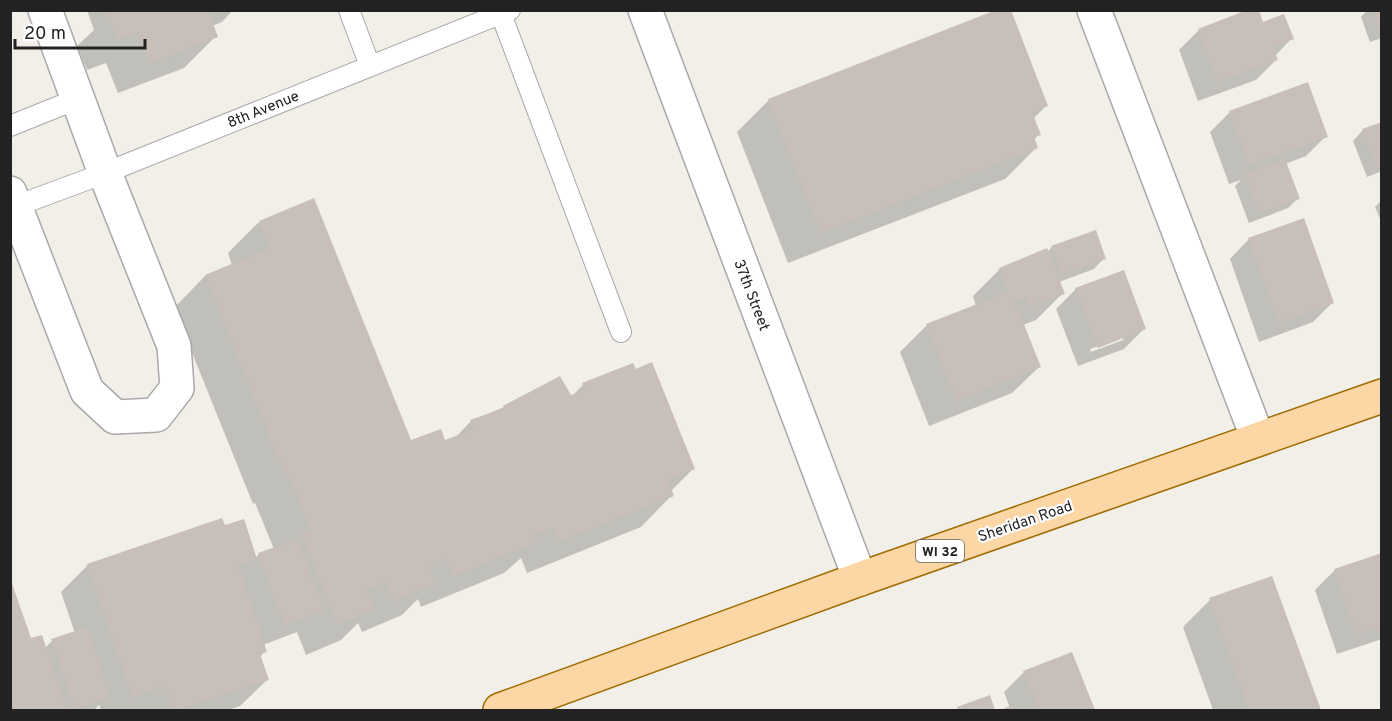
<svg xmlns="http://www.w3.org/2000/svg" width="1392" height="721" viewBox="0 0 1392 721" font-family="Overpass,sans-serif">
  <rect width="100%" height="100%" fill="#f2efe9"/>
  <!-- shadow -->
  <path fill="#0003" fill-rule="evenodd" d="M87,10H233L222,22L212,26L216,36L184,68L118,93L106,63L87,70L77,46L94,30Z
    M1367,10H1382V38L1370,42L1361,17Z
    M1262,23L1292,38L1275,56L1276,60L1256,80L1198,101L1179,50L1199,30Z
    M769,100L1046,106L1033,119L1039,134L1034,140L1036,148L1005,179L788,263L737,132Z
    M1230,112L1326,136L1306,156L1285,164L1298,198L1288,208L1249,223L1235,186L1241,180L1229,184L1210,132Z
    M1382,123V171L1367,177L1353,141L1363,130Z
    M1382,200V224L1375,207Z
    M259,222L410,442H445L455,438L471,421L504,407L571,397L583,385L693,469L671,491L672,495L641,527L527,573L521,558L504,573L421,607L418,599L402,615L362,632L358,623L341,640L306,655L297,632L263,645L265,651L260,657L267,680L240,706L228,710H101L99,705L94,710H10V581L30,640L45,648L52,641L75,633L61,592L88,565L224,527L255,558L259,554L274,549L255,503L253,504L174,308L205,276L232,265L228,253Z
    M1249,239L1333,302L1313,322L1259,342L1230,259Z
    M1052,247L1104,258L1094,269L1059,282L1063,293L1036,320L1023,325L1039,367L1012,393L929,426L900,352L926,326L976,306L973,296L1000,269L1047,252Z
    M1076,289L1144,329L1124,349L1078,366L1056,309ZM1123,337V340L1091,352L1090,349Z
    M1382,554V639L1337,654L1315,590L1335,570Z
    M1272,578L1319,710H1213L1183,627L1210,600Z
    M1072,654L1093,710H1004L1010,708L1004,692L1023,673Z
    M989,697L994,710H955L958,708Z"/>
  <!-- building -->
  <path fill="#c7bfb8" d="M116,10H208L218,37L150,63L138,32L118,40L108,14Z
    M996,10H1011L1048,106L1032,112L1041,135L1034,137L1038,148L820,233L768,99Z
    M1247,10H1259L1263,22L1284,14L1294,39L1273,47L1278,60L1217,82L1198,29Z
    M1373,10H1382V36H1381Z
    M1308,82L1328,137L1249,165L1229,111Z
    M1382,122V166L1377,168L1362,129Z
    M1285,159L1300,199L1259,213L1245,174Z
    M314,198L411,440L441,429L445,440L474,429L470,420L504,408L503,406L560,376L571,395L585,390L582,383L633,363L636,369L652,362L695,469L668,480L674,496L559,542L553,528L534,535L537,542L453,576L445,558L428,565L435,584L393,601L386,583L367,590L375,609L338,624L301,535L311,531L287,472L284,473L205,275L270,248L259,221Z
    M1304,218L1334,303L1279,323L1248,238Z
    M1096,230L1106,259L1062,275L1051,246Z
    M1047,248L1065,294L1031,307L1027,297L1015,302L1041,367L956,401L926,324L1008,292L999,268Z
    M1124,270L1146,329L1098,348L1075,288Z
    M222,518L225,525L244,519L257,559L238,565L267,652L260,654L269,680L177,710H173L165,686L132,697L87,564Z
    M298,539L324,611L284,625L258,553Z
    M1382,553V627L1356,635L1334,569Z
    M1272,576L1321,710H1249L1209,598Z
    M10,578L31,638L42,635L67,710H10Z
    M87,627L110,697L75,709L51,639Z
    M1072,652L1095,710H1038L1023,671Z
    M990,695L995,710H958L957,707Z
    M1013,705L1015,710H1000Z"/>
  <g fill="none" stroke-linecap="round" stroke-linejoin="round">
    <defs>
      <path id="service" d="M349,10L370,66
        M501,14L621,332
        M10,126L77,99
        M16,206L105,173L510,10"/>
      <path id="minor" d="M645,10L860,579
        M1094,10L1258,439
        M10,193L87,391L115,417L156,415L177,388L174,346L105,173L45,10"/>
      <path id="primary" d="M500,710L860,579L1382,396"/>
    </defs>
    <!-- service casing -->
    <use href="#service" stroke="#a9a9a9" stroke-width="22"/>
    <!-- minor casing -->
    <use href="#minor" stroke="#a9a9a9" stroke-width="36"/>
    <!-- primary casing -->
    <use href="#primary" stroke="#a06b00" stroke-width="36"/>
    <!-- service -->
    <use href="#service" stroke="#fff" stroke-width="20"/>
    <!-- minor -->
    <use href="#minor" stroke="#fff" stroke-width="33"/>
    <!-- primary -->
    <use href="#primary" stroke="#fcd6a4" stroke-width="33"/>
  </g>
  <g text-anchor="middle" stroke-width="4.5" stroke-linejoin="round" paint-order="stroke">
    <!-- shield labels -->
    <rect fill="#fff" stroke="#646464" stroke-width="1.5" x="916" y="540" width="48" height="22" rx="4.5"/>
    <g font-size="14" font-weight="bold" fill="#222">
      <text x="940" y="556">WI 32</text>
    </g>
    <!-- street labels -->
    <g font-size="15" fill="#222" stroke="#fff">
      <text transform="translate(263 109) rotate(-22)" y="5">8th Avenue</text>
      <text transform="translate(752 295) rotate(69)" y="5">37th Street</text>
      <text transform="translate(1025 521) rotate(-19)" y="5">Sheridan Road</text>
    </g>
  </g>
  <!-- border -->
  <rect width="1392" height="721" fill="none" stroke="#222222" stroke-width="24"/>
  <!-- scale -->
  <path d="M15 39v9h130v-9" fill="none" stroke="#222222" stroke-width="3"/>
  <text x="24" y="39" font-size="18" fill="#222222" stroke="#ffffff" stroke-width="4.5" paint-order="stroke">20 m</text>
</svg>
